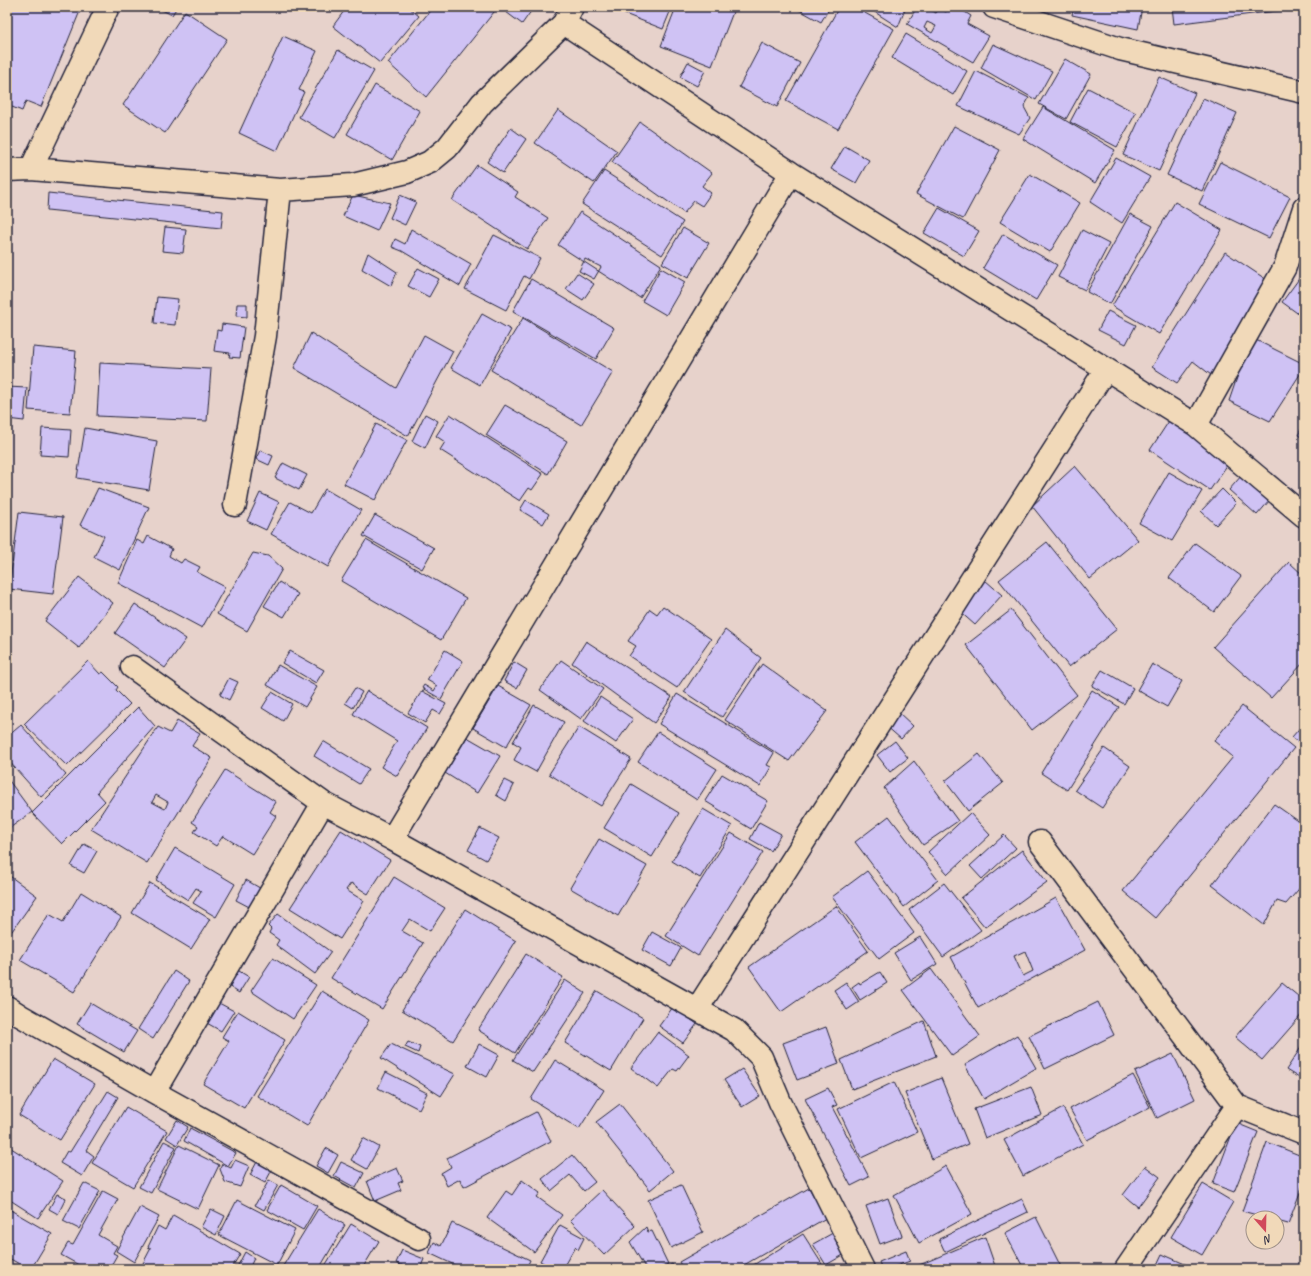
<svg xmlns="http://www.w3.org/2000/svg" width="1311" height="1276" viewBox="0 0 1311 1276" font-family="Caveat,sans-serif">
  <rect width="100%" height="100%" fill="#e7d2cb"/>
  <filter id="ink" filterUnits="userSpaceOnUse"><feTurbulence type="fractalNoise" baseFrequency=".025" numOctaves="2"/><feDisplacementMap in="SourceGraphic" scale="8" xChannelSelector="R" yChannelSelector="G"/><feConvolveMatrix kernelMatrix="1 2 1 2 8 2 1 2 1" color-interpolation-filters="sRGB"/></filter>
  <g filter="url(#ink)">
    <!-- building -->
    <path fill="#cfc2f4" stroke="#22223b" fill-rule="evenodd" d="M7,7H70L80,11L41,107L26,101L22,111L7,105Z
      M156,7H177L172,15Z
      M347,7H408L419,16L380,63L333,26Z
      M433,7H498L426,97L388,63Z
      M504,7H534L522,24L502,9Z
      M607,7H672L663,29Z
      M676,7H735L712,66L661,46Z
      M794,7H830L821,22Z
      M839,7H854L894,29L838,129L786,101Z
      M875,7H906L898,27L873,11Z
      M917,7H926L936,13L939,8L946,12L949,7H957L971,16L967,24L989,36L973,62L907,24ZM927,22L936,26L932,33L924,28Z
      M1074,7H1142L1138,29L1072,15Z
      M1172,7H1292V9L1174,24Z
      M1304,8V36L1300,35Z
      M185,11L227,39L165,133L123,105Z
      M906,34L967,71L953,95L892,58Z
      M283,36L317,51L299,90L304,92L277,151L239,133Z
      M762,43L800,63L777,107L739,87Z
      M993,44L1052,71L1036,100L981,68Z
      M338,50L374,71L335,138L299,117Z
      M1065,59L1091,74L1066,119L1039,104Z
      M688,62L705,71L697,86L680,77Z
      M976,71L1029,98L1024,107L1030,118L1019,134L958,106Z
      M1159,77L1195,93L1159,171L1123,155Z
      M375,85L420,111L392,160L347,134Z
      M1088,88L1136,113L1117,147L1070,122Z
      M1203,98L1237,113L1202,191L1167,175Z
      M1043,107L1115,150L1095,183L1023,139Z
      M558,110L617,151L594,183L535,143Z
      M640,122L712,173L702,186L711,193L702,206L694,201L684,213L612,162Z
      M954,126L1000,150L963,219L916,194Z
      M511,128L526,139L503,173L487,162Z
      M845,146L869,160L856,183L831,169Z
      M1116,158L1150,177L1122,223L1090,202Z
      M1220,162L1290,197L1269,238L1199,204Z
      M477,165L518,192L515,197L548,218L527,249L452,200Z
      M604,171L683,222L662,255L582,204Z
      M1030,174L1080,203L1050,252L1000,222Z
      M48,193L223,211L221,228L47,210Z
      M353,195L390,203L377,231L343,216Z
      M400,195L416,202L405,225L390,218Z
      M1175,202L1222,230L1159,334L1112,306Z
      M939,208L979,231L964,256L924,233Z
      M580,212L661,265L640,298L558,245Z
      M1130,214L1153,226L1110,304L1087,292Z
      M165,227L186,229L183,253L162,251Z
      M683,228L709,243L688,278L662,263Z
      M411,229L471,264L460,286L402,251L392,247L395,239L405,244Z
      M1082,230L1109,244L1085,290L1058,277Z
      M1003,234L1057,265L1036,300L983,268Z
      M494,235L540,258L529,279L524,276L506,310L465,289Z
      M1225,252L1267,280L1211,375L1193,361L1177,383L1152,367Z
      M368,253L397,272L391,286L362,269Z
      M585,259L601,267L594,279L579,271Z
      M418,268L439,279L429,297L408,286Z
      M661,268L685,282L666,315L642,301Z
      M577,273L594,284L583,300L566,289Z
      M1301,276L1304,278V318L1282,302Z
      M531,279L614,328L596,359L513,311Z
      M157,297L178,299L175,325L154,323Z
      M237,304H247V317L236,316Z
      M1108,311L1136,325L1126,344L1098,330Z
      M482,314L511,330L480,385L451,368Z
      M523,318L613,372L581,425L491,370Z
      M222,324L244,327L240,358L229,357L230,353L214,351L217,330L221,331Z
      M311,333L396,388L424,335L453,351L408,436L294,368Z
      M1256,340L1304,364V368L1270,421L1229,401L1241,366Z
      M33,347L76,351L70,413L28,410Z
      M100,363L211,369L207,421L97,416Z
      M7,387L27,388L24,421L7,419Z
      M505,405L567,441L548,474L486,435Z
      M425,414L438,421L425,448L412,441Z
      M450,414L543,474L532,490L529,488L520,501L440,450L445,442L436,436Z
      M1169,421L1230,461L1210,490L1150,450Z
      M376,424L407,440L375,500L344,484Z
      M1304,424V439L1298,435Z
      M42,428L71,430L69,457L40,455Z
      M85,428L157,441L149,490L77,478Z
      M260,450L273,456L269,465L256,459Z
      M283,463L307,475L299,490L275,478Z
      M1075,466L1138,540L1090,579L1032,506Z
      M1169,472L1202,491L1172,541L1139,523Z
      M1242,475L1270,500L1257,515L1229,490Z
      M98,488L149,507L120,570L94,557L104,536L80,525Z
      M325,489L361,510L328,567L271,534L290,502L311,513Z
      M1222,489L1236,503L1216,525L1201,511Z
      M260,493L279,502L266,530L247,521Z
      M526,500L549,514L543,524L520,510Z
      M19,512L63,517L53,594L9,589Z
      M375,515L434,548L422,569L363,536Z
      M148,536L172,549L169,556L181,563L184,559L200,567L197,572L225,587L202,628L118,583L137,540L144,544Z
      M366,540L466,598L441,640L341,581Z
      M1047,542L1117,629L1069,667L999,580Z
      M1195,543L1241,576L1214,612L1169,578Z
      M253,553L268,556L282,569L247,631L217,614Z
      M1289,562L1304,576V662L1271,698L1213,647Z
      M79,577L113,603L79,648L45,621Z
      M985,580L1002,595L975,625L958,610Z
      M279,582L298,594L284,617L264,606Z
      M135,604L186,639L165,668L115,633Z
      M663,606L711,639L677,688L629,656L636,646L628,641L650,609L657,614Z
      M1011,610L1077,695L1032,730L966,645Z
      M725,630L761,658L722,717L684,692Z
      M586,641L672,697L654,723L572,663Z
      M445,650L463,661L441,699L422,688L424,685L434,691L437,686L427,680Z
      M290,651L324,670L316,683L282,663Z
      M561,660L603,689L581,719L540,690Z
      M88,661L100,674L103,672L118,687L116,690L130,704L67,766L24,724Z
      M514,662L527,670L517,688L504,681Z
      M762,664L827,711L789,761L725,720Z
      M1152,664L1182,681L1167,707L1137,690Z
      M278,665L317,687L305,707L267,685Z
      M1102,670L1133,688L1124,704L1092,686Z
      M229,678L238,682L229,700L220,695Z
      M498,686L531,705L506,747L473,728Z
      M355,688L362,692L353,708L345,703Z
      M1092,690L1119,707L1067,790L1041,773Z
      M367,691L427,728L397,776L381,767L397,741L353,714Z
      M422,691L446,704L440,714L433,710L425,723L408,713Z
      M272,692L292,704L283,721L262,708Z
      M677,694L774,753L767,765L771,767L760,786L659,724Z
      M600,697L633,719L616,743L584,721Z
      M534,705L564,722L536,772L514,760L521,747L513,742Z
      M1242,706L1294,748L1155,918L1123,891L1233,757L1214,741Z
      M138,707L155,726L97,792L105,801L62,844L32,813Z
      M898,712L913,726L901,739L885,725Z
      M177,721L200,734L192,746L212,758L147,863L91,829L158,727L170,733ZM156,795L168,802L165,809L152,802Z
      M1304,723V747L1292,737Z
      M21,725L66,775L41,797L7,759V737Z
      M579,727L631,759L601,806L549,774Z
      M658,732L717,769L697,800L638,762Z
      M467,737L500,756L477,793L445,773Z
      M323,741L369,769L359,784L314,756Z
      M895,741L908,758L890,772L877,755Z
      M1104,748L1130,766L1102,808L1075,790Z
      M979,754L1003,783L968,811L945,781Z
      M914,761L958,821L923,845L884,788Z
      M225,770L276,802L270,812L276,816L252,854L223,836L216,846L194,832L198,826L192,822Z
      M722,774L768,801L751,829L705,801Z
      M7,778L32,812L7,830Z
      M504,780L514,785L506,801L496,795Z
      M631,784L679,813L652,857L604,828Z
      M1274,804L1304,825V868L1301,873L1304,875V883L1286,904L1277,901L1264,925L1212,885Z
      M703,809L732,826L700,878L672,861Z
      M970,813L990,835L948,874L928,852Z
      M889,816L938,880L904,907L855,842Z
      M759,822L781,834L771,851L750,839Z
      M480,828L499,838L486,860L468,850Z
      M341,830L390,860L368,894L351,883L346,890L364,901L340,939L290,908Z
      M731,833L763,852L698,956L666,936Z
      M1004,835L1016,848L982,879L970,866Z
      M599,839L647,866L618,916L570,888Z
      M84,844L97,851L84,873L71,866Z
      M175,848L235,884L216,917L193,903L201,891L196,888L188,900L156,880Z
      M1022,850L1047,882L985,927L961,898Z
      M867,871L914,933L879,959L832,897Z
      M7,874L37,896L7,938Z
      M394,877L445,908L430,931L410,919L402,931L423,943L382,1009L331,978Z
      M246,880L265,891L255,910L236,900Z
      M150,883L210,919L191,949L132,913Z
      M944,883L981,930L943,957L909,910Z
      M81,892L121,917L74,992L20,960L49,914L63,922Z
      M1056,898L1085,950L978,1008L951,957ZM1025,951L1033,971L1023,976L1014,956Z
      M836,906L868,951L781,1012L749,967Z
      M465,909L516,941L453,1041L402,1010Z
      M278,914L331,952L315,974L276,945L279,940L269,933L271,929L268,926Z
      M652,932L681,948L671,966L642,950Z
      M920,937L937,964L911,980L894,953Z
      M526,954L563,977L515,1053L478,1030Z
      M273,958L316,985L293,1019L251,991Z
      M234,968L249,977L239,993L225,984Z
      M931,969L980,1036L952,1056L903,990Z
      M174,971L189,981L153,1039L138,1029Z
      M880,972L887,983L860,1000L852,987L859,982L860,984Z
      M565,980L585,993L533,1072L513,1060Z
      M846,982L859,1002L847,1010L834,990Z
      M1282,983L1304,1001V1012L1262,1060L1235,1037Z
      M322,991L369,1020L307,1126L257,1096Z
      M597,991L643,1018L611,1071L565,1043Z
      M217,1002L234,1011L221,1031L205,1022Z
      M1098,1002L1114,1035L1045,1069L1029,1036Z
      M90,1003L137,1031L124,1052L77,1024Z
      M673,1007L697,1024L683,1043L659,1026Z
      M238,1011L285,1040L244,1108L203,1084L229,1041L222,1037Z
      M924,1021L936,1056L852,1089L841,1060Z
      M826,1027L839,1064L797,1080L783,1043Z
      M658,1032L689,1055L677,1071L673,1069L658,1088L631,1068Z
      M1017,1035L1036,1068L984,1099L965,1065Z
      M408,1042L420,1047L418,1053L405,1047Z
      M1304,1043V1081L1286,1070Z
      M391,1044L455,1074L441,1096L381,1058Z
      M479,1044L499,1055L487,1077L467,1066Z
      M1173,1054L1195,1099L1157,1118L1135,1072Z
      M53,1059L95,1084L60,1140L19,1115Z
      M555,1060L604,1090L579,1129L531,1099Z
      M742,1069L760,1096L742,1107L724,1080Z
      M386,1072L427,1093L419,1109L378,1088Z
      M1133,1075L1150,1107L1087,1140L1070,1109Z
      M941,1078L968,1144L932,1159L905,1093Z
      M894,1082L917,1132L861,1158L838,1109Z
      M1031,1087L1042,1115L985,1138L974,1109Z
      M828,1088L837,1105L832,1107L869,1177L851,1186L805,1099Z
      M108,1091L118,1097L86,1150L94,1156L82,1176L60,1163L67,1151L70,1152Z
      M620,1104L673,1171L650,1190L596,1122Z
      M126,1107L167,1131L133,1187L92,1163Z
      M1063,1108L1083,1144L1023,1176L1004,1140Z
      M536,1112L551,1141L464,1187L460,1179L447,1186L441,1173L451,1167L447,1158Z
      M177,1120L188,1127L177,1145L166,1138Z
      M1236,1123L1258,1132L1234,1192L1213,1184Z
      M190,1128L236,1153L228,1166L184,1141Z
      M363,1138L379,1147L367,1169L351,1160Z
      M164,1141L176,1147L151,1193L139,1187Z
      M1267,1142L1304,1157V1182L1288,1224L1277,1221V1218H1268L1242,1211Z
      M179,1145L219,1165L198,1209L157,1189Z
      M8,1146L63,1181L38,1218L7,1198V1147Z
      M326,1148L338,1155L328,1173L316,1166Z
      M572,1155L595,1182L584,1191L570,1175L551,1191L542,1179Z
      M259,1158L274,1166L265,1183L250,1175Z
      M235,1160L249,1166L240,1187L225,1182L220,1169L222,1164L231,1168Z
      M341,1162L364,1173L356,1188L334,1176Z
      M946,1166L972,1214L919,1243L894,1195Z
      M1145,1166L1160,1177L1138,1207L1123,1195Z
      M397,1168L403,1181L398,1183L401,1190L375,1201L367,1181Z
      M269,1180L278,1185L264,1210L255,1205Z
      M522,1180L540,1193L537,1197L562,1215L534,1252L487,1218L506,1191L512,1195Z
      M84,1183L100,1191L79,1229L63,1221Z
      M1203,1184L1233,1202L1202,1255L1171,1237Z
      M281,1185L317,1206L303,1230L267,1210Z
      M681,1185L703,1232L671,1248L648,1200Z
      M809,1188L826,1218L737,1269H683L679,1262Z
      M602,1190L635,1226L604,1255L570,1220Z
      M103,1191L118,1199L98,1235L117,1246L113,1253L117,1255L109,1269H86L61,1255L68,1243L73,1245Z
      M57,1194L66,1198L58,1214L49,1209Z
      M888,1198L902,1236L880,1244L866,1206Z
      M1022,1199L1028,1212L945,1252L939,1239Z
      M237,1200L295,1230L277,1265L219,1235Z
      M140,1207L159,1217L134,1262L116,1251Z
      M7,1208L52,1234L31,1269H28L7,1257Z
      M211,1209L225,1216L216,1235L201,1227Z
      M318,1209L345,1225L319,1269H288L283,1266Z
      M173,1215L240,1254L231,1269H140L151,1248L148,1247L158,1226L165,1230Z
      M1036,1217L1062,1269H1024L1005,1233Z
      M452,1223L530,1260L526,1269H463L429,1253L434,1242L441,1246Z
      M351,1224L379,1241L362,1269H323Z
      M560,1225L584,1238L578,1250L575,1247L562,1269H554L540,1261Z
      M646,1227L648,1232L652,1231L668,1264L658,1269H646L630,1242Z
      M840,1229L852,1250L826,1265L813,1244Z
      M803,1234L822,1264L814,1269H747Z
      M985,1237L995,1266L987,1269H910Z
      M402,1250L424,1259L420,1269H412L396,1263Z
      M906,1251L910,1261L888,1269H882L879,1262Z
      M245,1252L254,1258L249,1269H236Z
      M1162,1254L1196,1269H1155Z
      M1304,1254V1269H1298Z
      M672,1264L676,1269H663Z"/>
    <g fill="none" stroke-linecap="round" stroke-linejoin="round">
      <defs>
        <path id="minor" d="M994,7L1120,49L1304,92
          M564,23L791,173L1196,425L1304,516
          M31,169L108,7
          M7,170L31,169L280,190L353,185L407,172L430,162L447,148L482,103L564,23L572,7
          M1196,425L1285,267L1304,208
          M235,505L265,336L280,190
          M132,667L323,803L392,839L734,1030L761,1057L780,1102L863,1269
          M392,839L791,173
          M1040,842L1237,1106L1304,1133
          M7,1007L21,1016L154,1092L419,1239
          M697,1009L1106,369
          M154,1092L323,803
          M1126,1269L1237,1106"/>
      </defs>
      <!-- minor casing -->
      <use href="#minor" stroke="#22223b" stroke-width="25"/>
      <!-- minor -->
      <use href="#minor" stroke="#f1d9b9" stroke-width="22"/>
    </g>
  </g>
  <!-- margin -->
  <rect width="1311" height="1276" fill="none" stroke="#f1d9b9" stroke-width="24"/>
  <rect x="12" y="12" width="1287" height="1252" fill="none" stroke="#22223b" stroke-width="1.5" filter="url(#ink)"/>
  <!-- north arrow -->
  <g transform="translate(1265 1230) rotate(160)"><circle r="19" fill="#f1d9b9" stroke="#9e9087"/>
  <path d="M0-3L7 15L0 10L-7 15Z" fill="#d1495b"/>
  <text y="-6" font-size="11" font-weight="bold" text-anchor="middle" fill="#22223b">N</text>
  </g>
</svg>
